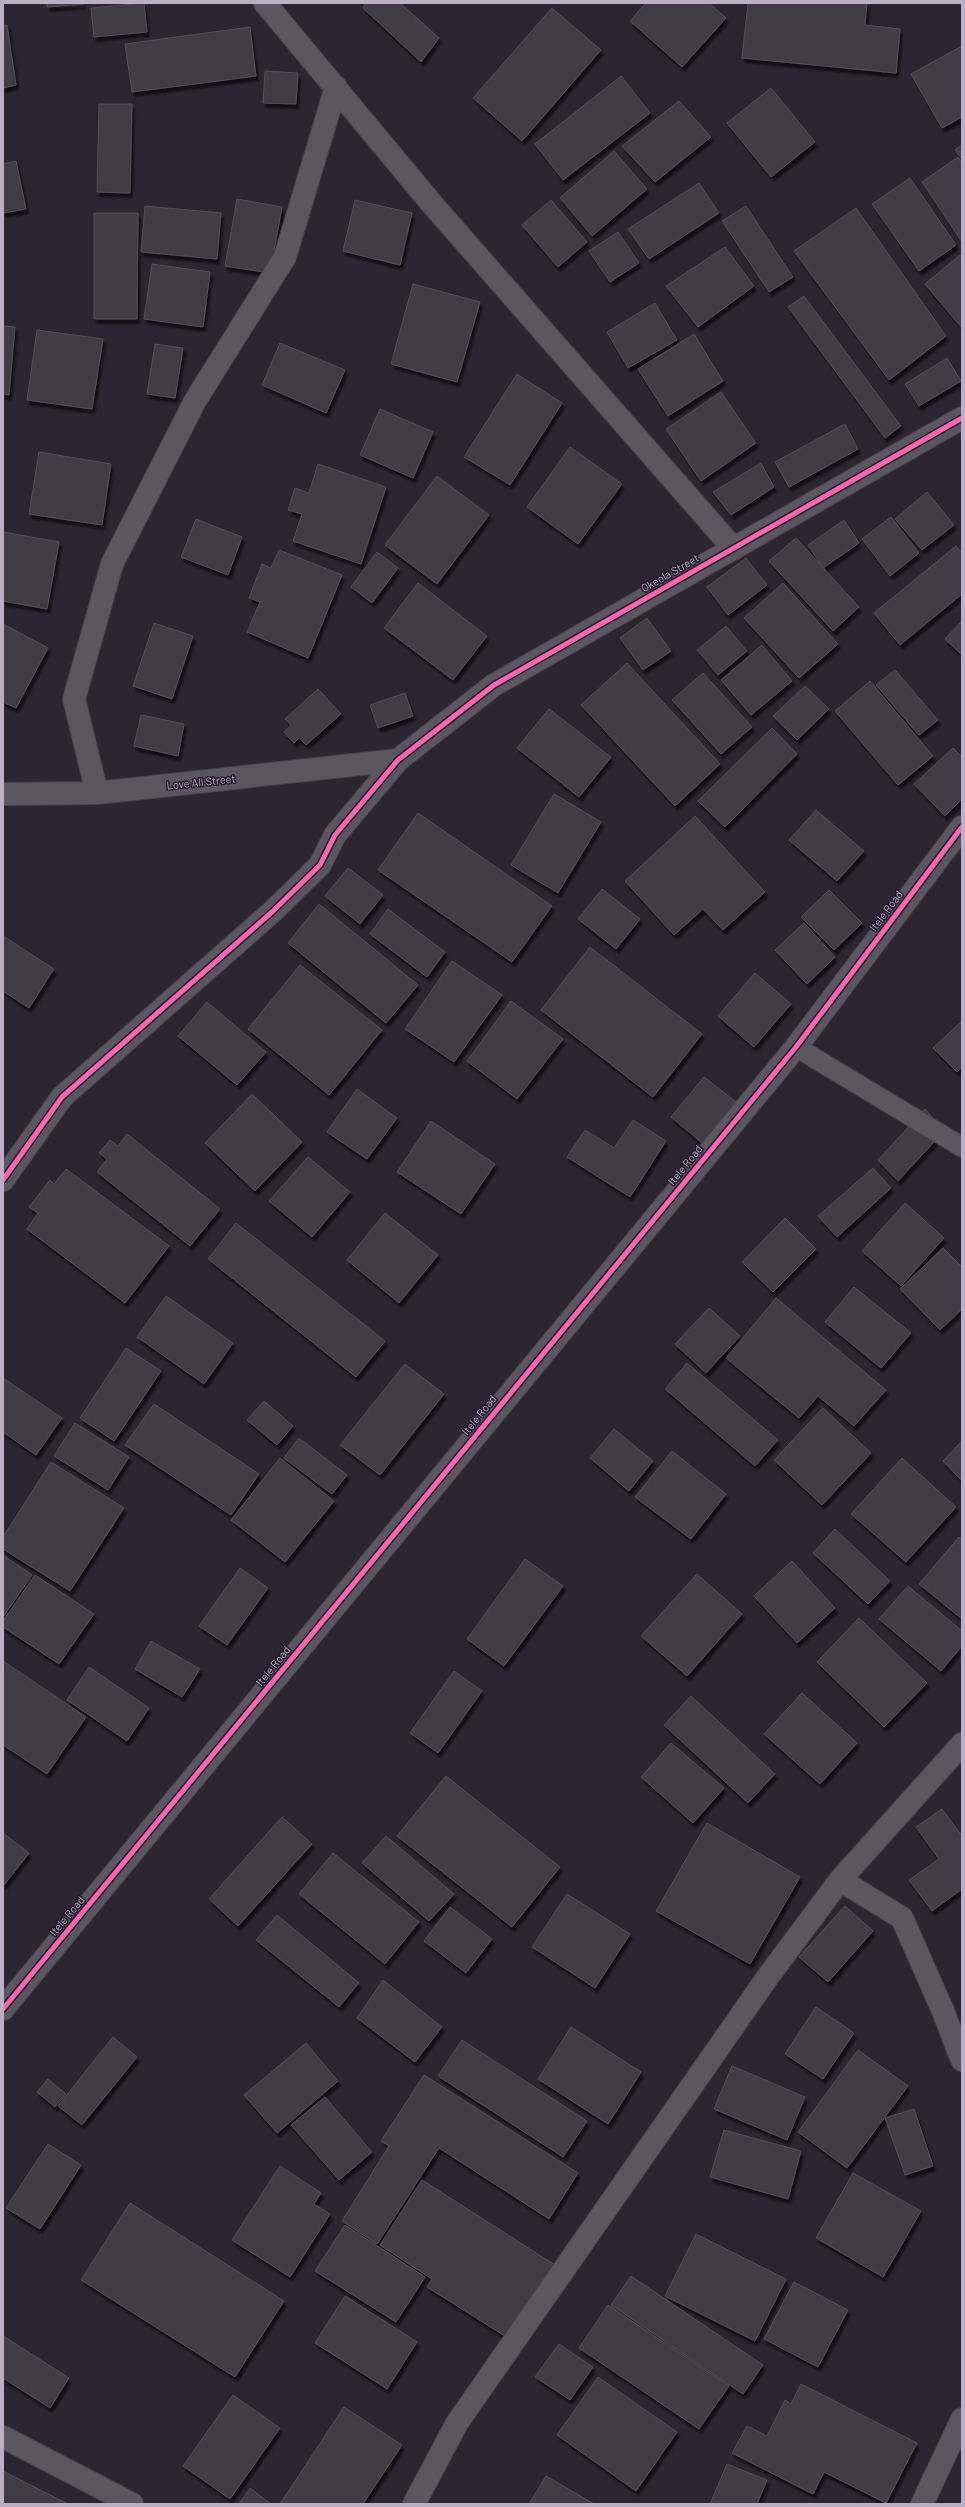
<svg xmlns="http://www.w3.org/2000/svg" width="965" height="2507" viewBox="0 0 965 2507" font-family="Barlow,sans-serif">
  <defs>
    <filter id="shadow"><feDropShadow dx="2.5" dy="4.5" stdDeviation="1" flood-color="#0009"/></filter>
  </defs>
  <rect width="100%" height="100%" fill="#2c2632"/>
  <!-- building -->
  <path fill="#413c47" stroke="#544e5a" filter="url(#shadow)" d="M47,3H84V4L47,7Z
    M144,3L147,32L94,37L91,8Z
    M366,3H400L439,38L421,62L363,8Z
    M646,3H709L726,18L682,67L630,21Z
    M748,3H867L865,25L900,29L896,73L742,58Z
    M552,8L601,50L522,141L473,98Z
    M7,25L16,85L3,88V26Z
    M250,27L256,76L132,92L125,44Z
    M962,46V117L942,128L911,74Z
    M265,71L298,73L296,104L263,103Z
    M621,76L650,113L563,180L535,144Z
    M771,88L815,142L771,177L727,123Z
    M679,101L711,137L655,182L622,146Z
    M99,104H132L130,193L97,192Z
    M962,145V159L955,150Z
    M614,151L647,189L592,236L560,198Z
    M958,157L962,163V242L922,182Z
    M16,161L26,209L3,213V164Z
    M910,178L956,245L919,271L872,204Z
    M699,183L719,213L649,259L628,229Z
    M237,199L282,207L270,273L225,266Z
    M355,200L412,213L400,265L343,251Z
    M551,200L587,242L558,267L522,225Z
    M145,206L221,213L217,259L141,252Z
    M746,206L793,277L769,292L722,221Z
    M856,208L946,336L889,380L794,251Z
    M94,213H138L137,319H94Z
    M618,232L639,263L610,282L589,251Z
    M725,247L754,286L698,327L666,286Z
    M960,255L962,258V328L925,284Z
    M152,264L210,272L203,327L144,319Z
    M413,284L480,302L457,382L391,364Z
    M804,296L901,426L885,438L788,307Z
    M655,303L677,340L628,368L607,332Z
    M3,326L15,327L9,395L3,394Z
    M37,330L103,339L92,409L27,400Z
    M694,334L723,381L668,416L638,369Z
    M280,343L345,370L326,413L262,385Z
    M155,344L183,348L175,398L147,394Z
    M947,358L961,381L919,406L905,384Z
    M517,374L562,403L510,485L464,457Z
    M721,392L756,443L701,481L666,429Z
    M380,409L433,432L413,478L360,455Z
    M845,424L858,449L789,487L775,462Z
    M570,447L622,484L578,544L527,507Z
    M39,452L111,464L102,525L29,514Z
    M761,463L774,487L731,515L713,492Z
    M318,464L386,487L361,564L293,541L302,514L288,510L295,488L309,493Z
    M437,476L489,515L437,584L385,545Z
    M927,492L954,525L922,550L895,519Z
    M891,517L919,553L890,576L862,539Z
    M196,519L242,537L228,575L181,557Z
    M844,520L859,543L823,568L808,545Z
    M3,532L59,542L47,609L3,601Z
    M796,538L859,607L833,631L769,561Z
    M956,546L962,553V594L900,645L874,613Z
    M279,550L342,575L308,658L247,632L260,602L249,598L262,564L271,568Z
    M377,552L398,568L372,603L351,587Z
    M746,558L767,585L728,615L707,587Z
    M418,583L487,636L453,680L384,628Z
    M783,583L838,644L799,678L744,618Z
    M647,618L671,651L643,670L620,638Z
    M962,621V655L945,639Z
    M154,623L193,636L172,699L133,686Z
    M3,624L48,648L16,708L3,702Z
    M726,626L747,651L718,675L697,650Z
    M762,645L792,681L751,715L721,680Z
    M627,663L720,764L675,806L581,705Z
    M895,670L938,720L919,735L876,685Z
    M703,673L752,727L721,754L672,700Z
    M870,681L933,756L898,785L835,711Z
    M805,686L829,709L797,740L773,716Z
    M318,689L341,714L306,745L299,738L294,743L284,732L291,725L285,719Z
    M405,693L413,716L378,728L370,705Z
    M549,709L611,757L579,797L517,748Z
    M141,715L184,724L178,756L134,746Z
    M772,728L797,754L725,827L698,801Z
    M953,748L962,757V799L945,816L914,784Z
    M554,794L601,822L558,893L511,865Z
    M816,810L864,851L837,881L789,840Z
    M418,813L552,906L512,962L378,870Z
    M695,816L765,892L723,930L703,909L674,935L625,881Z
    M348,868L383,895L360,924L325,896Z
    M602,889L640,919L616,949L578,919Z
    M829,890L862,923L834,950L801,917Z
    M319,904L418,985L386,1023L288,943Z
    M388,909L445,952L427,977L370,934Z
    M804,923L835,957L807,984L775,950Z
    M3,936L54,969L29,1008L3,991Z
    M590,947L702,1034L653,1097L541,1010Z
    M452,961L502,995L454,1062L405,1029Z
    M300,965L382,1030L329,1095L248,1029Z
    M755,973L791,1004L754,1047L718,1016Z
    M511,1001L563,1039L517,1099L467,1061Z
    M207,1002L266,1052L237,1085L178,1036Z
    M962,1021V1067L957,1072L933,1048Z
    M704,1077L736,1102L702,1143L671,1117Z
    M357,1089L397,1118L367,1159L327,1132Z
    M252,1094L302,1142L255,1191L205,1143Z
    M925,1109L944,1131L898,1181L878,1160Z
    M633,1120L666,1141L630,1197L567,1157L585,1130L614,1148Z
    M431,1121L495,1164L461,1214L397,1172Z
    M127,1134L220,1209L190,1246L97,1172L107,1159L99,1153L110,1140L118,1146Z
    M308,1157L350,1192L312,1237L269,1201Z
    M873,1168L891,1188L837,1237L818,1216Z
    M66,1169L169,1246L125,1303L27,1229L38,1213L29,1207L50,1180L54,1184Z
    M905,1203L944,1238L901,1286L862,1251Z
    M385,1213L438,1255L399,1303L347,1260Z
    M785,1218L816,1249L773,1292L742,1262Z
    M236,1223L385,1341L356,1377L208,1259Z
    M943,1248L962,1267V1309L940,1330L900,1289Z
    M854,1287L911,1333L881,1368L825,1322Z
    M166,1296L233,1343L204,1384L137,1337Z
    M776,1298L886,1390L854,1426L818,1396L799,1418L726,1358Z
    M709,1308L740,1336L706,1373L675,1344Z
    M126,1348L161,1371L114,1441L80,1418Z
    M687,1363L778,1440L755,1466L665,1389Z
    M405,1364L444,1394L380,1475L340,1445Z
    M3,1378L62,1418L36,1455L3,1432Z
    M264,1401L293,1426L277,1445L247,1420Z
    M154,1404L259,1474L231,1515L125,1445Z
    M823,1408L871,1453L822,1505L774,1460Z
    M75,1423L129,1457L108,1490L54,1456Z
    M614,1429L653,1461L629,1491L590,1458Z
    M299,1438L347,1475L332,1494L284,1458Z
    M962,1441V1481L943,1461Z
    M672,1451L726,1494L691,1539L635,1497Z
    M280,1458L334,1501L285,1562L231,1520Z
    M902,1458L956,1507L906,1562L851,1514Z
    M51,1462L124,1508L70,1591L3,1549V1537Z
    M835,1529L890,1581L868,1604L813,1553Z
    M959,1537L962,1540V1619L919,1584Z
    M3,1555L32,1575L3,1617Z
    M525,1559L563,1586L504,1666L467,1639Z
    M792,1561L835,1608L797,1643L754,1596Z
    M240,1568L268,1588L227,1645L199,1626Z
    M697,1574L742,1614L687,1676L641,1636Z
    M35,1575L94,1614L59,1664L3,1627V1621Z
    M908,1586L962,1631V1646L941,1671L879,1619Z
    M859,1618L927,1683L884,1727L817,1662Z
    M151,1641L200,1669L182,1697L135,1669Z
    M3,1661L86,1717L47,1774L3,1745Z
    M89,1667L149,1708L127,1741L67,1700Z
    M454,1671L482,1691L438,1753L410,1733Z
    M802,1693L857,1743L820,1784L764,1734Z
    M691,1696L775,1774L748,1803L664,1725Z
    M671,1743L724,1788L693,1823L641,1777Z
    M446,1776L560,1867L512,1927L397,1836Z
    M942,1809L962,1836V1889L932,1911L909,1880L939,1859L916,1827Z
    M282,1817L312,1844L238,1926L209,1899Z
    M707,1823L800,1877L750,1964L656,1911Z
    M3,1833L29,1853L4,1885H3Z
    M386,1836L454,1894L429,1921L362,1863Z
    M333,1853L419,1922L385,1964L299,1894Z
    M567,1894L630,1934L595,1988L532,1947Z
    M845,1906L873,1931L828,1982L799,1957Z
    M450,1907L492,1939L466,1973L424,1941Z
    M277,1915L359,1983L339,2007L256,1940Z
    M383,1980L442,2027L415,2062L357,2018Z
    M816,2007L854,2033L823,2079L785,2054Z
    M571,2027L641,2072L608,2124L538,2079Z
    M113,2037L137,2057L82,2125L58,2106Z
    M462,2040L587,2121L563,2157L438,2076Z
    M306,2043L338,2081L277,2133L244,2095Z
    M858,2050L908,2086L847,2168L798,2132Z
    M732,2066L805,2097L787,2140L714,2109Z
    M424,2075L578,2173L549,2219L439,2148L377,2244L342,2221L389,2146L381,2141Z
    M48,2079L66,2094L55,2107L37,2092Z
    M325,2097L372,2152L339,2180L291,2125Z
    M914,2109L933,2166L905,2175L885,2118Z
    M724,2130L801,2151L788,2199L710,2177Z
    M48,2144L81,2165L40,2229L6,2208Z
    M280,2166L321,2193L314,2204L330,2214L290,2277L232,2240Z
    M853,2173L921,2211L883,2277L816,2238Z
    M422,2180L555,2265L508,2338L427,2287L432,2279L380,2245Z
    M130,2203L284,2301L235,2377L81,2280Z
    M345,2225L425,2277L396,2322L315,2271Z
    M696,2234L786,2279L755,2341L665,2296Z
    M631,2276L763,2365L743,2394L611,2305Z
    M794,2282L848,2310L818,2367L764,2339Z
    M345,2296L417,2342L387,2389L315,2343Z
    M608,2305L729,2386L699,2429L579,2348Z
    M3,2336L69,2378L50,2408L3,2378Z
    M559,2344L593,2367L570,2400L535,2377Z
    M598,2377L677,2432L636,2491L557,2435Z
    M801,2384L917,2443L886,2503L824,2472L813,2494L732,2453L747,2426L767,2436L785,2400L791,2404Z
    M233,2395L280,2428L230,2499L183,2466Z
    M344,2407L402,2445L363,2504H280Z
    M727,2464L767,2480L757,2504H710Z
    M3,2471L68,2504H3Z
    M546,2476L594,2504H529Z
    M250,2488L271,2504H239Z"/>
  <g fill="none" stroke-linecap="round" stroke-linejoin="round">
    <defs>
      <path id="service" d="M796,1047L962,1147"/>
      <path id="minor" d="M265,3L432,204L734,549
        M97,793L74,699L112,564L195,401L285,257L336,87
        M3,794L97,793L398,760
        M3,1180L62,1097L272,912L320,865L335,835L398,760L494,685L962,418
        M840,1880L902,1918L943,2011L962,2060
        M3,2009L796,1047L962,827
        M3,2437L132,2504
        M414,2504L457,2423L767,1978L840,1880L962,1744
        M922,2504L962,2419"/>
    </defs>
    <!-- service casing -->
    <use href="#service" stroke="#47424b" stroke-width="21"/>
    <!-- minor casing -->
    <use href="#minor" stroke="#47424b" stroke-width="24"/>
    <!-- service -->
    <use href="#service" stroke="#5b5660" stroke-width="19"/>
    <!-- minor -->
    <use href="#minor" stroke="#5b5660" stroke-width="22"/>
    <defs>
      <path id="cycleway" d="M3,1180L62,1097L272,912L320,865L335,835L398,760L494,685L962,418
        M3,2009L796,1047L962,827"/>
    </defs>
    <!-- cycleway casing -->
    <use href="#cycleway" stroke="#241a2c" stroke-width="8"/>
    <!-- cycleway -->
    <use href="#cycleway" stroke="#f766af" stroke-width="5"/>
  </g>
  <g text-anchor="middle" stroke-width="3" stroke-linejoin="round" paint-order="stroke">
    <!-- street labels -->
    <g font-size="11" fill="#bbafc4" stroke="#241a2c">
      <text transform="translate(670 573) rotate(-30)" y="4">Okeola Street</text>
      <text transform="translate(201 782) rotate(-6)" y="4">Love All Street</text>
      <text transform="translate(886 911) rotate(-53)" y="4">Itele Road</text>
      <text transform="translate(685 1165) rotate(-51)" y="4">Itele Road</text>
      <text transform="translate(479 1415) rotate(-51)" y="4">Itele Road</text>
      <text transform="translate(273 1666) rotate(-51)" y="4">Itele Road</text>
      <text transform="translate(67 1916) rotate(-50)" y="4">Itele Road</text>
    </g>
  </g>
  <!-- border -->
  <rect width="965" height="2507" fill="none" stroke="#bbafc4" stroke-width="8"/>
</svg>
